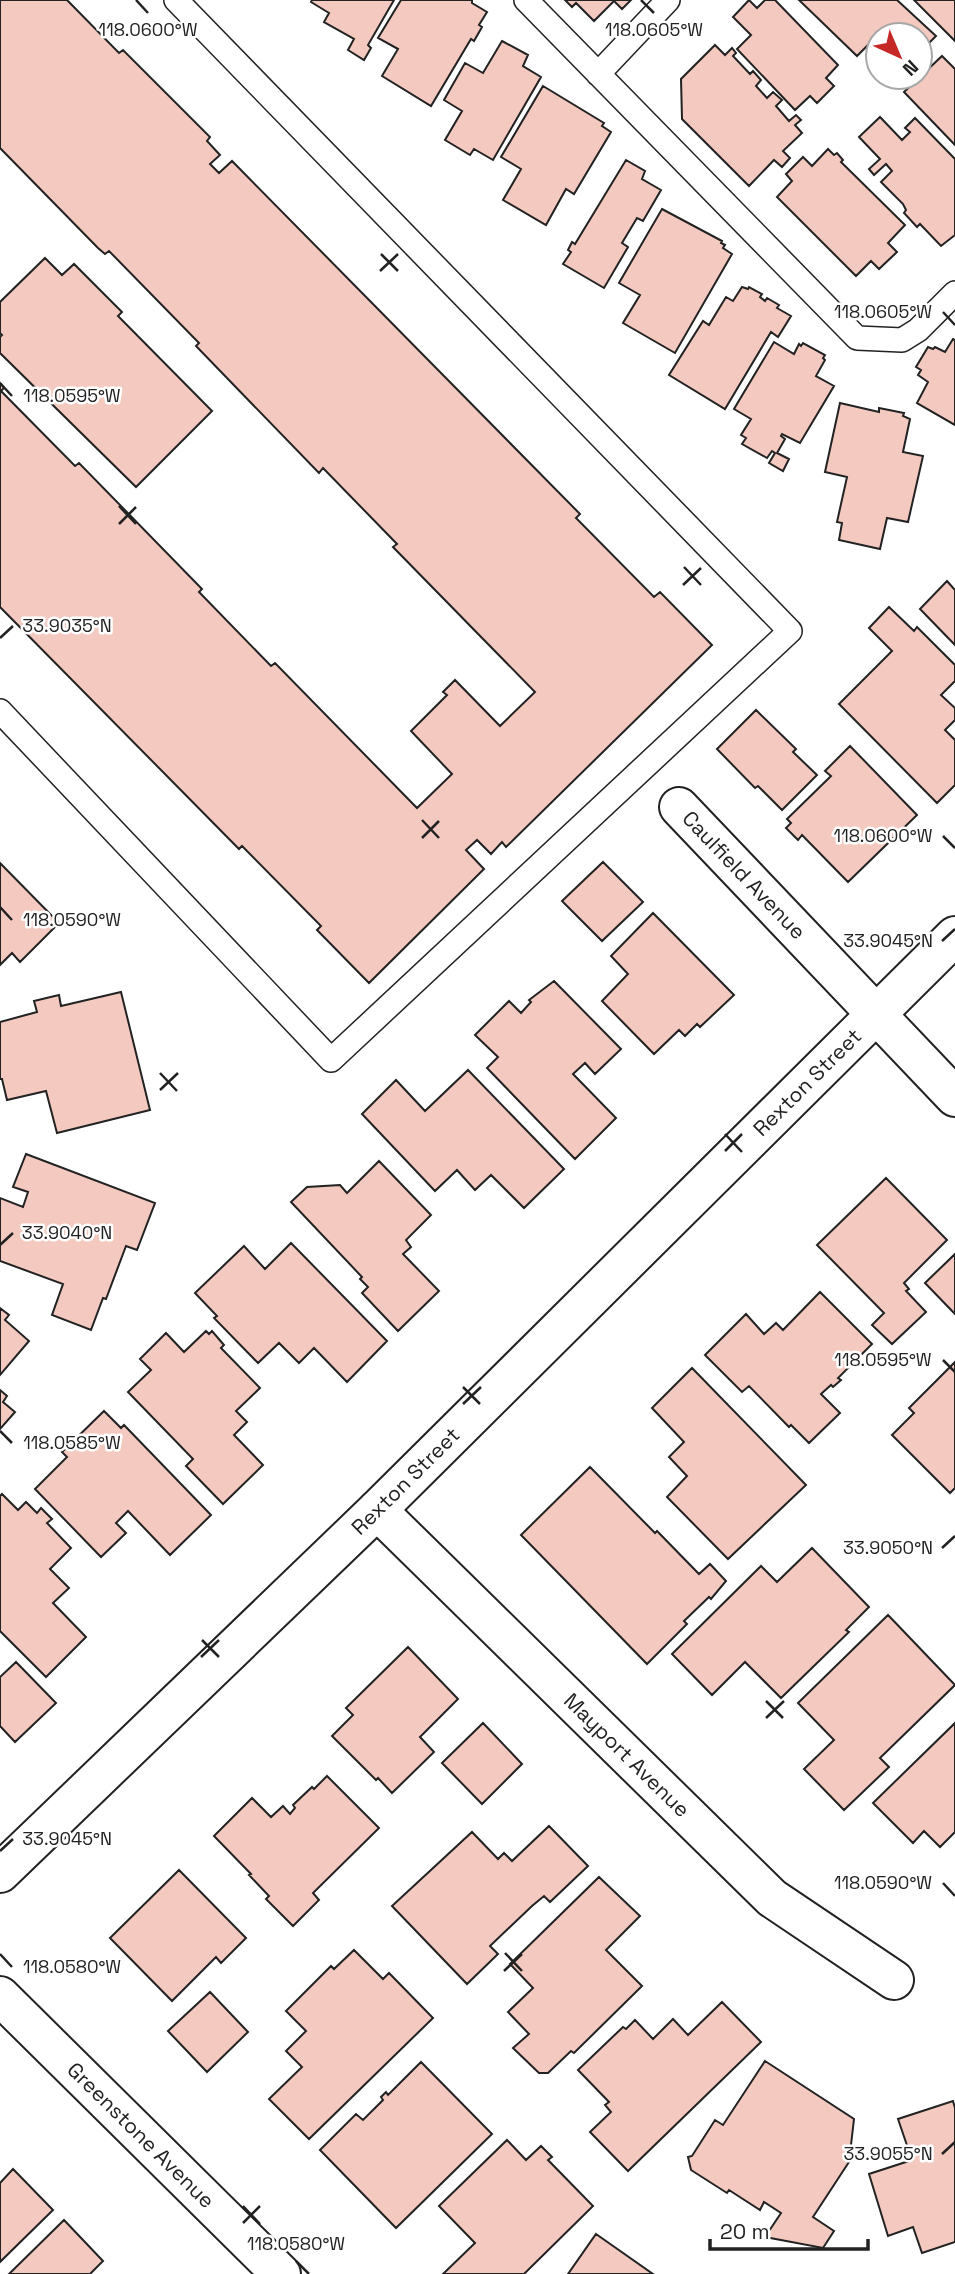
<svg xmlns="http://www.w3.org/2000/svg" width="955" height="2274" viewBox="0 0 955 2274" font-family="'Space Grotesk',sans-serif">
  <rect width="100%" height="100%" fill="#fff"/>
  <!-- building -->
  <path fill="#f3c9c0" stroke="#222" stroke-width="2" d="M0,0H67L119,53L123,50L210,137L207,141L220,155L210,164L219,173L232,161L580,514L576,518L654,597L660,592L712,645L506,847L502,842L491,854L477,840L466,850L484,869L369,983L317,930L321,926L242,846L239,849L0,607V383L4,388L1,391L75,466L79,463L202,589L199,592L271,666L275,663L417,808L452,774L411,731L447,695L443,692L455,680L500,726L535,692L393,547L397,544L323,468L319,473L196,346L199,343L109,251L105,254L98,248L0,148Z
    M312,0H394L368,45L371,48L364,60L348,50L354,39L324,22L329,13L311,2Z
    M401,0H472V3L487,12L479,25L482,27L474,41L471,39L431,106L382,76L398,49L378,38Z
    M565,0H631L622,9L614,1L594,21L576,3L572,7Z
    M749,0L757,8L765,0H775L838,65L826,78L834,86L817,103L810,96L795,110L737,49L751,35L733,17Z
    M799,0H897L936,36L920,52V35H878V49L871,42L857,56Z
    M914,0H955V41Z
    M502,41L528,55L523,66L541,77L493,160L474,149L470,155L445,140L462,111L444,100L465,63L483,73Z
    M715,45L725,55L732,48L736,53L733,56L750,74L753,71L761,80L756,86L767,98L773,92L782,100L776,106L789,121L796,115L801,120L795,125L802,133L783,151L790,158L782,167L774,160L749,186L682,119L681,79Z
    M942,56L955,69V145L904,92Z
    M543,86L604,123L602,126L611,132L574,194L566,189L546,225L503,200L521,169L501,157Z
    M880,117L902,140L910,132L905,128L915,118L955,159V235L941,246L920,224L917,227L904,213L906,210L903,204L881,182L892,171L886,164L874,175L869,169L880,159L859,137Z
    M828,149L834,155L837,153L843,160L841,162L905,225L888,243L897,252L879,269L871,261L856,276L777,197L792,181L786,174L803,157L812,166Z
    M626,160L645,171L642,179L661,190L643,221L637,218L622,243L628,247L604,288L563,264L571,252L568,250L572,242L575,244Z
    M662,209L722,241L721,243L725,245L723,248L732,254L675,353L623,323L640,295L619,283Z
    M45,258L62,275L74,264L122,312L118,316L212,411L136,487L0,353V337L2,335L0,333V302Z
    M742,287L748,289L749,287L762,294L760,297L765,301L767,298L779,305L777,308L791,316L778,337L771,332L725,409L669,375L703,321L709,325L726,297L733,301Z
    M953,339L955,340V425L917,403L928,382L918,375L921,370L916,367L928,347L933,349L935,347L945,352Z
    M774,342L794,354L799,344L801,346L803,343L825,355L823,358L825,360L816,376L834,386L800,443L782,434L781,436L785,439L777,453L789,459L783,471L769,463L775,453L772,451L767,458L742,444L746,438L741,435L751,419L734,409Z
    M840,403L879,412V408L904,413L903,416L910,419L903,452L923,456L908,522L887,518L880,549L839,540L842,523L837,522L847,477L825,472Z
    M947,581L955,590V645L920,609Z
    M889,607L914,631L917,627L955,665V681L941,695L955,708V720L945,730L955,740V785L937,803L839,704L892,651L869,628Z
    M756,710L796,749L793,752L817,775L782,810L758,786L755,788L717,749Z
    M850,746L917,815L848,882L802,835L798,840L786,828L791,823L787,819L831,776L825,771Z
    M603,862L643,902L602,941L562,901Z
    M0,863L59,923L20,962L12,953L0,965Z
    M653,913L734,995L700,1027L697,1024L685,1036L679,1030L654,1054L602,1001L628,974L611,956Z
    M554,981L621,1049L595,1074L585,1063L573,1074L616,1118L575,1159L487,1068L498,1057L475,1035L509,1001L521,1013L531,1002L529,1000Z
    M121,992L150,1110L57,1133L46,1091L7,1100L2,1079H0V1022L37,1012L34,1001L59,995L61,1006Z
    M468,1070L564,1169L524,1208L491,1175L475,1190L457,1170L435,1191L362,1114L396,1080L425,1111Z
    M26,1154L155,1203L137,1250L126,1246L106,1299L103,1298L91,1330L52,1315L63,1284L0,1261V1198L23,1207L28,1192L13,1187Z
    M379,1161L431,1215L406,1240L411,1247L403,1254L439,1291L398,1331L362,1293L368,1287L360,1279L362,1277L291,1202L307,1187L340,1185L347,1193Z
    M886,1178L947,1240L904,1283L909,1289L906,1291L926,1312L892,1344L872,1325L884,1313L817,1245Z
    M291,1243L387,1341L347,1382L314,1348L299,1363L279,1343L258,1363L214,1318L217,1316L195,1293L244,1246L265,1269Z
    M955,1254V1314L925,1283Z
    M820,1292L872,1344L838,1378L841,1380L833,1387L831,1385L821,1394L840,1413L809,1443L791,1425L789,1427L749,1386L742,1392L705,1355L746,1314L764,1334L776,1323L783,1330Z
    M0,1308L9,1315L5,1320L29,1341L0,1375Z
    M206,1331L209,1334L212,1331L224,1345L221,1348L260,1388L236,1411L247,1422L234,1435L263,1465L223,1504L186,1466L193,1459L128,1392L151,1370L140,1359L166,1333L184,1352Z
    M955,1362V1488L950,1493L892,1435L914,1413L909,1408Z
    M692,1368L806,1485L728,1559L667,1497L687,1476L669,1457L684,1442L652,1408Z
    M0,1390L7,1396L3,1402L15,1412L0,1429Z
    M104,1411L121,1428L124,1425L211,1515L170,1555L128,1511L116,1523L126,1533L101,1557L35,1489L67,1457L62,1452Z
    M590,1467L655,1533L657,1531L699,1574L710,1564L726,1581L711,1599L709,1597L684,1621L687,1624L647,1664L521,1535Z
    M2,1494L18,1510L26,1502L37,1513L41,1508L52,1519L47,1523L71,1548L50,1569L69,1588L53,1603L86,1637L46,1677L0,1631V1496Z
    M812,1548L869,1607L846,1630L849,1632L781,1698L745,1662L712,1695L672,1654L761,1566L777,1582Z
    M888,1615L955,1685L880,1758L889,1767L844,1810L804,1769L834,1740L798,1703Z
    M408,1647L458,1699L420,1737L434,1752L392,1793L378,1778L376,1780L332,1736L353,1715L346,1708Z
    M16,1662L56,1703L15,1742L0,1726V1677Z
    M483,1723L522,1764L482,1804L442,1763Z
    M955,1723V1832L940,1847L924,1831L913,1843L873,1803Z
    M327,1776L379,1828L313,1893L319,1900L293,1926L266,1899L269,1896L249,1875L251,1874L214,1836L252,1798L271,1817L283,1806L290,1814L295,1808L293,1805L312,1787L314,1789Z
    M549,1826L588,1866L550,1902L544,1896L532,1906L490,1946L498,1954L467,1984L392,1906L472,1832L498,1859L504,1853L512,1861Z
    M179,1870L246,1938L221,1963L216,1957L172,2001L110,1938Z
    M599,1877L640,1916L606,1950L642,1986L574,2053L571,2051L548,2073H539L513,2048L529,2034L508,2012L533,1988L510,1964Z
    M354,1950L383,1979L389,1973L433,2018L309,2139L269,2099L302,2067L286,2051L306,2031L286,2011L331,1966L334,1969Z
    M210,1992L248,2032L207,2072L168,2031Z
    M722,2002L761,2042L628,2171L590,2132L611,2112L605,2105L609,2102L578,2070L623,2027L626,2029L635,2020L653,2039L673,2019L688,2035Z
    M765,2061L854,2119L849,2162L813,2217L834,2231L823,2248L765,2237L781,2213L764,2202L760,2210L729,2190L727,2193L691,2170L688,2157L692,2156L715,2120L723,2125Z
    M421,2062L492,2134L396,2228L320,2150L356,2114L363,2120L383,2100L381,2097L386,2092L388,2095Z
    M953,2101L955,2108V2242L922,2253L913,2227L888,2236L869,2174L912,2160L898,2119Z
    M507,2140L526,2160L541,2146L552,2157L548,2160L593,2206L524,2274H443L475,2243L439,2206Z
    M13,2169L53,2210L0,2262V2183Z
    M64,2220L103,2261L90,2274H9Z
    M596,2234L653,2274H568Z"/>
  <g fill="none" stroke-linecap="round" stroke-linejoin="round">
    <defs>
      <path id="lane" d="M526,0L857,338L902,340L918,330L955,293
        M598,74L668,0
        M0,711L331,1060L790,631L176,0"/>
      <g id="street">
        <path id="s1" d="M679,807L955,1097"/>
        <path id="s2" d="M377,1510L772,1898L894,1980"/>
        <path id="s3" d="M0,1873L377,1510L955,936"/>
        <path id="s4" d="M0,1996L281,2274"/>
      </g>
    </defs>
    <!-- lane casing -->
    <use href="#lane" stroke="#222" stroke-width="26"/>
    <!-- street casing -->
    <use href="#street" stroke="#222" stroke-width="42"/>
    <!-- lane -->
    <use href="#lane" stroke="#fff" stroke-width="23"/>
    <!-- street -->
    <use href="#street" stroke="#fff" stroke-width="38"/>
  </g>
  <!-- ticks -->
  <path fill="none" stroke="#222" stroke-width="2.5" d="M136,0L148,13M641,0L654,13M381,254L398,271M380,271L398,254M943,312L955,325M0,383L12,396M119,506L136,524M119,524L136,507M684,567L701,585M683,585L701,568M0,638L13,626M422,820L439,838M943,836L955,848M422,838L439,821M0,907L12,920M942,941L955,929M160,1073L177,1091M160,1090L178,1073M725,1134L742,1152M725,1151L742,1134M0,1245L13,1233M943,1360L955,1372M463,1387L480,1404M463,1404L481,1387M0,1431L12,1443M942,1548L955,1536M202,1640L219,1657M201,1657L219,1640M766,1701L783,1718M766,1718L784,1701M0,1851L13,1839M943,1883L955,1896M505,1953L522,1971M0,1954L12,1967M504,1971L522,1954M942,2154L955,2142M243,2206L260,2224M243,2223L260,2206M296,2261L309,2274"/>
  <g text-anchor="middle" stroke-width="5" stroke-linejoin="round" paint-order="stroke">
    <!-- street labels -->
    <g font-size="21" fill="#222" stroke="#fff">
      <text dy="7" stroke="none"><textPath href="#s1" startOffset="94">Caulfield Avenue</textPath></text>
      <text dy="7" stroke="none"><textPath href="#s3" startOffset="1130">Rexton Street</textPath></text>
      <text dy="7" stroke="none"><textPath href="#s3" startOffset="564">Rexton Street</textPath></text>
      <text dy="7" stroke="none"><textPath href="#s2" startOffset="350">Mayport Avenue</textPath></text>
      <text dy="7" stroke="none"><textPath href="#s4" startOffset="198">Greenstone Avenue</textPath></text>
    </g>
  </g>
  <g font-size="18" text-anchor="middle" fill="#222" stroke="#fff" stroke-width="5" stroke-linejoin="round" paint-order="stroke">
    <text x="148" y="36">118.0600°W</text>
    <text x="654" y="36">118.0605°W</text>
    <text x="883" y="318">118.0605°W</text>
    <text x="72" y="402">118.0595°W</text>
    <text x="67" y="632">33.9035°N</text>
    <text x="883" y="842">118.0600°W</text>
    <text x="72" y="926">118.0590°W</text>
    <text x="888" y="947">33.9045°N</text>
    <text x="67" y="1239">33.9040°N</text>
    <text x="883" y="1366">118.0595°W</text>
    <text x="72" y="1449">118.0585°W</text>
    <text x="888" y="1554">33.9050°N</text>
    <text x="67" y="1845">33.9045°N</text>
    <text x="883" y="1889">118.0590°W</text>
    <text x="72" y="1973">118.0580°W</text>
    <text x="888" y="2160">33.9055°N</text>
    <text x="296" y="2250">118.0580°W</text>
  </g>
  <!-- north arrow -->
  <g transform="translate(899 56) rotate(136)"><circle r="33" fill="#ffffff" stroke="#a7a7a7" stroke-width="2"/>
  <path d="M0-5L12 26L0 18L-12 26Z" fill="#c62828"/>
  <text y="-10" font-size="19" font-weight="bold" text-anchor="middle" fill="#222222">N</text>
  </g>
  <!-- scale -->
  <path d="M710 2239v10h158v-10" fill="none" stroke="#222222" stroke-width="3.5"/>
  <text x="720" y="2239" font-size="21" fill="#222222" stroke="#ffffff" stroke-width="5" paint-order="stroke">20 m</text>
</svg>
